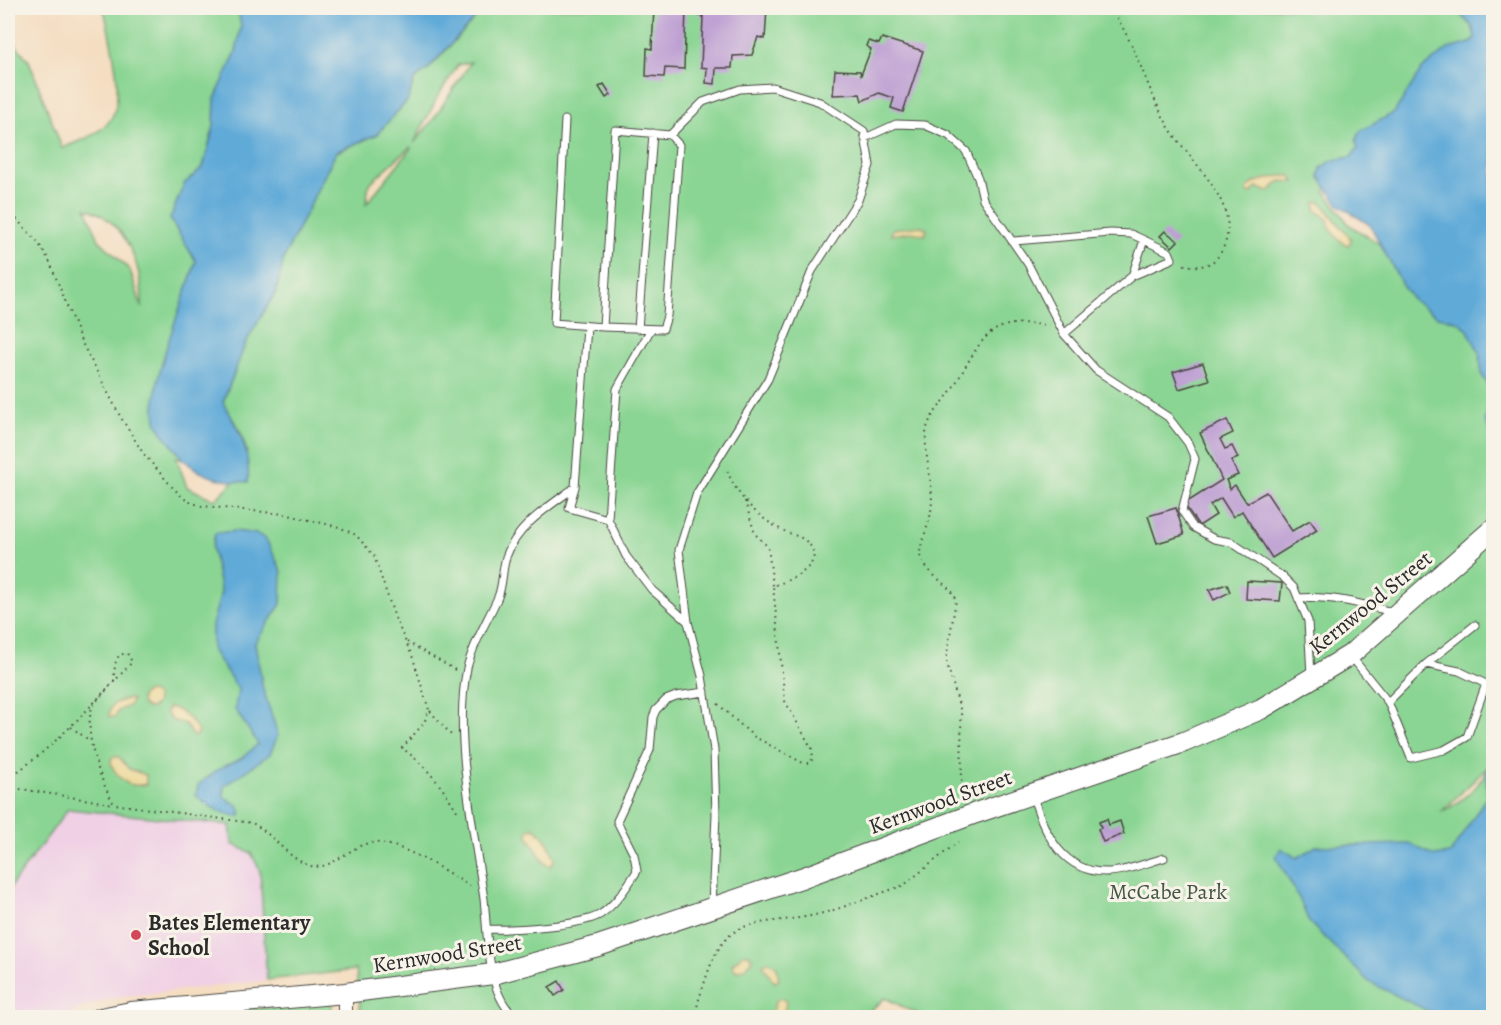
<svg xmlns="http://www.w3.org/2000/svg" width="1501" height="1025" viewBox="0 0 1501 1025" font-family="Alegreya,serif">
  <rect width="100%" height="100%" fill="#f7f3e8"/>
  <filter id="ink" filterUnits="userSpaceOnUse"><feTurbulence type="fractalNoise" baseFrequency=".0167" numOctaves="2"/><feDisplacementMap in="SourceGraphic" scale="12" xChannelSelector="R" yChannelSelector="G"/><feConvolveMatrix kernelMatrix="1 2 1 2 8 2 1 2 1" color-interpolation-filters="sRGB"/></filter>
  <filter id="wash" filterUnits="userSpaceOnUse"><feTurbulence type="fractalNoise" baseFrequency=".008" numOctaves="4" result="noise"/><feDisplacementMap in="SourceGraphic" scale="24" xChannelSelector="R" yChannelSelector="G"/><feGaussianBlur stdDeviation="1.35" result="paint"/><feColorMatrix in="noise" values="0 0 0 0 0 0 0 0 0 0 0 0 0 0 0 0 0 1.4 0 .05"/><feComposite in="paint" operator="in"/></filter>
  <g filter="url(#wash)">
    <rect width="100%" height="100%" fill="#f4ddc0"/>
    <!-- built -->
    <path fill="#f0d0e5" d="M67,809L230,825L232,844L251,853L260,871L267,980L118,997L90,1004L61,1017L8,1018V890Z"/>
    <!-- green -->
    <path fill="#8ad593" stroke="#5a805f" stroke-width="1.5" fill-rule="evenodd" d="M101,8H238L241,27L236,52L215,99L214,126L203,167L184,184L170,219L196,261L166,351L167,438L183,460L176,457L187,487L215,500L233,482L247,452L241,433L223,402L246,342L276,292L284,258L330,164L337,152L376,135L408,100L414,80L428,70L480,13L478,8H1453L1472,26L1475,37L1471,43L1457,47L1394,113L1382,121H1379L1325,191L1349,225L1444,283L1479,319L1494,386L1493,1017L926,1018L885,998L862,1018L361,1017L356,970L267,980L260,871L251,853L232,844L230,825L68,809L8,890V35L29,61L62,148C77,142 96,136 108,123C128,100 110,41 105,13ZM471,62L435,117L414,143L438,96L458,65ZM410,147L411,148L366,204L369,184ZM86,208C127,221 143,267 142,308L130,270L99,240ZM1489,766C1481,786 1460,803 1441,812Z
      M331,1001L333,1017L163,1018Z"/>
    <!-- sand -->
    <path fill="#eeda9e" stroke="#8c8264" stroke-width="1.5" d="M1280,176H1291L1295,182L1281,181L1268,192L1257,187L1251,194L1248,193L1247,189L1255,182Z
      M1316,202H1321L1351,239L1349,245C1340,244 1329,229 1328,220L1316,210Z
      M921,226L927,229L925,235L911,232L891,235L893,229Z
      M141 700a8 8 0 1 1 16 0a8 8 0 1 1-16 0Z
      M127,699H132L130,705L118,711L115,717H109C109,704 116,702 127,699Z
      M169,707C179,708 197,723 198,734L193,737L185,724L171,720L166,712Z
      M112,757H119L129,769L146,775V784C129,789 118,779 111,764Z
      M532,828L537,829L548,843L555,859L551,866L545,864L528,836V830Z
      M743,954H749L753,960L745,968L736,971L732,964Z
      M769,961L777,967L779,980L774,982L763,965Z
      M780,998L786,1001L785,1009L778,1017H771L776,1001Z"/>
    <!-- water -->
    <path fill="#60aad8" stroke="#466a82" stroke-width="1.5" d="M238,8H478L480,13L427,70L414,80L408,100L376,135L337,151L330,164L284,258L276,292L246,342L223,402C238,428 251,450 248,482C219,482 194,475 176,450C170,442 158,430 156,420C148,380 184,302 196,261L170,219L184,184L203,167L214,126L215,99L236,52L241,27Z
      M1453,8H1493V439L1485,420L1491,399L1488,385L1482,375L1479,352L1467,329L1459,322L1437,316L1413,300L1404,288L1370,225L1339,205L1319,176L1321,168L1333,160L1351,157L1358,148L1356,140L1360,131L1394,113L1422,69L1448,49L1471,43L1475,37L1472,26Z
      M236,531L257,534L266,539L282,572L281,604L255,643L263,689L278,735L270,754L224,786V797L239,806L241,816C226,816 205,806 196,795L198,785L219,769L242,758L258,744L235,709L238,689L212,650V625L221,592L212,548L215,533Z
      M1493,756V1017H1440L1369,982L1309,922L1299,898L1276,857L1281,848L1297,858L1316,846L1411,844L1434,856L1450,854L1487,796L1486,774Z"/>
    <g id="blocks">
      <!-- building -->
      <path fill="#bc9dd2" d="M654,8H686L684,69L665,68L664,77L646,76L647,48L652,49Z
        M700,8H767L765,39L758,37L752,55L733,56L732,68H716L715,84L706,83L707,68L701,67L703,16H699Z
        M882,38L923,51L903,112L891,108L894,98L879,93L862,101L860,94L833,95L835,70L860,71L861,75L871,49L866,46L868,41L879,44Z
        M604,84L611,95L606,98L599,87Z
        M1165,231L1178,241L1172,247L1160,236Z
        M1203,363L1209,380L1179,389L1173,372Z
        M1227,420L1233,433L1220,439L1225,449L1232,446L1238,458L1231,461L1238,475L1226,480L1230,489L1235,485L1247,503L1266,492L1292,531L1310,520L1317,530L1272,558L1242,511L1233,517L1221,498L1210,505L1216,515L1199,526L1184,504L1222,480L1200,433Z
        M1176,508L1184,535L1157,543L1148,516Z
        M1247,581L1282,583L1280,601L1246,599Z
        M1227,584L1230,592L1214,600L1209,590Z
        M1107,819L1109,825L1120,821L1124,834L1103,842L1098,829L1101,828L1099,822Z
        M559,981L564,990L555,996L549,987Z"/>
    </g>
  </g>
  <g filter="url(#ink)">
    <use href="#blocks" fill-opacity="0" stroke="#494641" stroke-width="1.5"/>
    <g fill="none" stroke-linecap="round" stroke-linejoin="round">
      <defs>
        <path id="service" d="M565,120L554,323L603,327
          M615,130L670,135L679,145L667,316L663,329L603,327Z
          M670,135L703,102L740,89L773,87L820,102L864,131L870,165L858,200L812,271L768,379L697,493L679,550L688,622L702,676L714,750L716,814L712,906
          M865,138L896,124L925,125L948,135L966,151L978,178L983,199L1028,264L1064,334L1096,370L1168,417L1188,443L1195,459L1182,511L1193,527L1214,539L1231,542L1283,577L1294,588L1308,621L1311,675
          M1014,241L1111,233L1131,234L1144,240
          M587,327L575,487L569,508L608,519
          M638,329L653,133
          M651,329L617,389L608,519L626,556L652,590L688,622
          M1064,334L1132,276L1144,240L1169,252L1172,259L1132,276
          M1298,598C1330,595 1361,604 1392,612
          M1350,655L1388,702L1411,758L1444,750L1467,737L1486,684
          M1426,664L1475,625
          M1388,702L1426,664L1459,671L1486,684H1494
          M1033,796C1044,834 1064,874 1109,872C1127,871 1146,863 1164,858
          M487,929C511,930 583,926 601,914C616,904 628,885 637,871L634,855L617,821L650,750L653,717L656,710L666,700L676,696L705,692
          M517,1018C486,997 488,933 484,899C474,831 453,735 467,668C473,643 488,620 498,597C503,585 502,570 506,557C518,524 549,507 575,487"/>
        <path id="minor" d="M345,993V1018"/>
        <path id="secondary" d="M101,1018L131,1012L345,993L493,974L598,946L804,877L976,813L1184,742L1261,709L1350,655L1494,528"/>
      </defs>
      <!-- service casing -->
      <use href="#service" stroke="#494641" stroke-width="9"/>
      <!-- minor casing -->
      <use href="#minor" stroke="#494641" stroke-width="16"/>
      <!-- secondary casing -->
      <use href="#secondary" stroke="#494641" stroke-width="22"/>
      <!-- path -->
      <path stroke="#494641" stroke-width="2" stroke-dasharray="1.5 4.5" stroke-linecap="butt" d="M1110,8C1136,43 1145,85 1166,122C1186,160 1248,205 1221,252C1212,268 1197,268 1181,264
        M8,210L37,241L49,260L80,339L120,416L143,453L173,488L187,501L202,506L284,514L339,527L356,535L374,556L395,618L413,658L429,710L424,723L402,748C426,765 444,789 459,814
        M745,501L755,534L768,547L773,586
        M407,642L457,671
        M718,704L753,736L803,763H810L813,758L812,749L785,701L773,586C788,581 827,566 809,544C802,536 789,534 780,529C756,516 734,493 726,467
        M430,711L452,736
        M71,727L90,741
        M8,778C48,752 82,716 114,681L115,664L119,655L127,653L132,662L93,705C82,731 100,781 114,804L252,823C274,834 287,859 311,866C332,871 351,845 370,843C397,839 447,872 470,886
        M8,787L114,804
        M962,787L961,712L947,664V653L956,600L953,593C945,583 922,569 920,555C919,546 930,523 931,511C935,485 924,460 926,434C927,418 940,407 948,395C980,349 980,313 1049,326
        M696,1018C696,1004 702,991 706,978C726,916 750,926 805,917C834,912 864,899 893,889L904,885L958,842"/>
      <!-- service -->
      <use href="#service" stroke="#fff" stroke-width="7"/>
      <!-- minor -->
      <use href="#minor" stroke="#fff" stroke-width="14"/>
      <!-- secondary -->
      <use href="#secondary" stroke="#fff" stroke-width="20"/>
    </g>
  </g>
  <!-- markers -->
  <circle fill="#d1495b" stroke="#f7f3e8" stroke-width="2" cx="136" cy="935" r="6"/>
  <g text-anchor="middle" stroke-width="6" stroke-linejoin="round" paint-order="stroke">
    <!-- street labels -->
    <g font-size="22" fill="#2b2b2b" stroke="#f7f3e8">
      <text transform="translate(1370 602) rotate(-39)" y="8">Kernwood Street</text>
      <text transform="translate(940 801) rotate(-20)" y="8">Kernwood Street</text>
      <text transform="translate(447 953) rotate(-9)" y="8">Kernwood Street</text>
    </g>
    <!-- park labels -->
    <g font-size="22" fill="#435645" stroke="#f7f3e8">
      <text x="1168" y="899">McCabe Park</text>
    </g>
    <!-- poi labels -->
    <g font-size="22" font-weight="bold" fill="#2b2b2b" stroke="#f7f3e8" text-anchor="start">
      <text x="148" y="930">Bates Elementary<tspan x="148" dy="25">School</tspan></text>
    </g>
  </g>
  <!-- margin -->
  <rect width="1501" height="1025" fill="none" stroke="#f7f3e8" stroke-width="30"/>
</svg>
